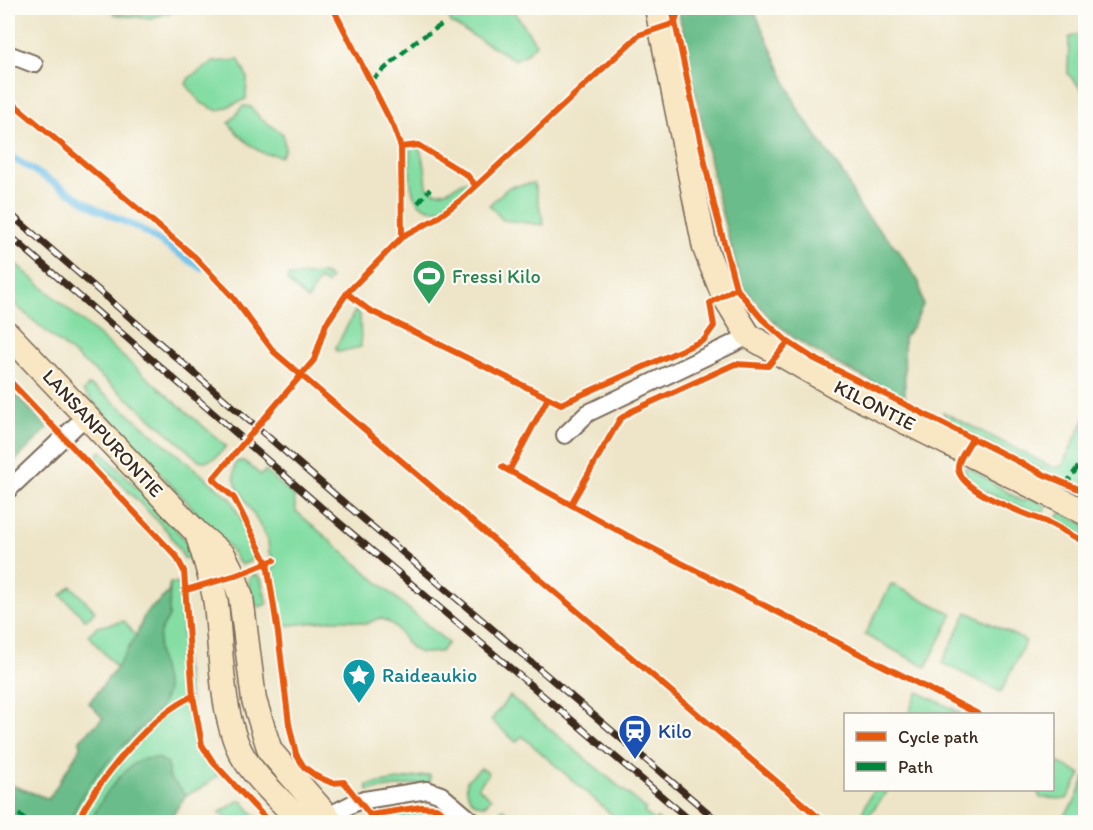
<svg xmlns="http://www.w3.org/2000/svg" width="1093" height="830" viewBox="0 0 1093 830" font-family="Itim,sans-serif">
  <rect width="100%" height="100%" fill="#fdfcf7"/>
  <filter id="ink" filterUnits="userSpaceOnUse"><feTurbulence type="fractalNoise" baseFrequency=".0167" numOctaves="2"/><feDisplacementMap in="SourceGraphic" scale="12" xChannelSelector="R" yChannelSelector="G"/><feConvolveMatrix kernelMatrix="1 2 1 2 8 2 1 2 1" color-interpolation-filters="sRGB"/></filter>
  <filter id="wash" filterUnits="userSpaceOnUse"><feTurbulence type="fractalNoise" baseFrequency=".008" numOctaves="4" result="noise"/><feDisplacementMap in="SourceGraphic" scale="24" xChannelSelector="R" yChannelSelector="G"/><feGaussianBlur stdDeviation="1.35" result="paint"/><feColorMatrix in="noise" values="0 0 0 0 0 0 0 0 0 0 0 0 0 0 0 0 0 1.4 0 .05"/><feComposite in="paint" operator="in"/></filter>
  <g filter="url(#wash)">
    <rect width="100%" height="100%" fill="#eee5c8"/>
    <!-- green -->
    <path fill="#84dea4" stroke="#608461" stroke-width="1.5" d="M111,8H180L181,10L150,18L115,15Z
      M446,8H512L536,44L525,55L515,60L451,23Z
      M1075,35H1082L1085,37V93L1068,74L1069,38Z
      M239,60L247,77L246,99L218,111L201,103L186,84L189,78L213,62Z
      M243,106L251,107L260,118L283,134L285,149L280,157C274,153 273,155 266,154C256,152 235,132 229,123Z
      M414,146L420,150L425,167L427,187C439,198 452,189 464,181L469,182V188C462,194 455,202 447,206C439,211 432,211 424,207C406,197 411,168 410,150Z
      M534,183L544,225L503,220L489,205L509,187Z
      M8,257L226,446C218,456 212,464 198,460C139,404 72,356 11,301L8,298Z
      M323,274L331,278L327,284L319,280L308,300L287,281L289,276Z
      M355,311L360,314L361,347L339,352L336,350V347Z
      M89,385L107,396L231,499L256,550L251,561L241,565L228,546L83,391Z
      M943,412L1054,468L1062,466L1085,418V487L1060,479L946,421Z
      M101,451L169,521L195,553L191,559L184,558L169,533L95,457Z
      M239,461H244L261,475L265,471L294,496L296,511L448,643L440,652C435,652 426,654 421,653C400,647 406,626 379,618L366,624L350,620H333L284,626L272,569L277,564L269,552L268,540L236,484L234,476L235,463Z
      M968,467L1023,502L1029,497L1047,506L1043,512C1032,515 985,492 974,485C970,481 966,475 964,469Z
      M1061,512L1085,525V537L1063,525L1058,517Z
      M255,574L261,579L267,604L259,607L253,603L248,579Z
      M170,583L181,584L183,653L198,748L205,760L218,775L203,787L186,795L168,822H8V784L49,799L81,747L80,740L103,718L89,703L117,668L88,635L97,627L124,621L136,636L145,614L168,593Z
      M891,584L953,614L926,667L865,635Z
      M71,586L95,611L86,620L61,595Z
      M967,612L1026,641L1001,692L942,663Z
      M918,692L961,713L908,714Z
      M510,696L646,809L644,812L654,821L657,818L661,822H620L522,736L516,742L491,720Z
      M1053,760L1081,774L1067,799L1040,798L1037,790H1052Z
      M481,768L487,771L488,775L478,787L491,799L485,805C470,806 465,792 467,780Z
      M430,775V782L368,791L367,785Z
      M1085,777V822H1059L1075,801Z
      M873,790H888L864,822L859,819Z
      M238,801H242L260,822H233L219,813Z
      M503,809L518,822H498L497,815Z
      M428,811L445,818L450,822H378C387,810 414,812 428,811Z"/>
    <!-- forest -->
    <path fill="#6bbd8a" stroke="#537454" stroke-width="1.5" d="M678,8H753L799,111L845,177L860,208L898,250L919,282L923,305L913,326L904,337L905,398L835,363L794,338L769,317L741,284L717,195Z
      M8,387L48,428L8,468Z
      M170,583L169,617L160,632L158,650L167,691L161,707L101,769L84,792L69,822H8V784L49,799L81,747L80,740L103,718L89,703L117,667L136,636L145,614L168,593Z
      M158,758L168,764V776L186,795L168,822H91C98,802 120,771 140,760C145,758 152,758 158,758Z"/>
    <g fill="none" stroke-linecap="round" stroke-linejoin="round">
      <!-- stream -->
      <path stroke="#6cc0e9" stroke-width="7" d="M8,155L99,210L139,228L201,268"/>
    </g>
  </g>
  <g filter="url(#ink)">
    <g fill="none" stroke-linecap="round" stroke-linejoin="round">
      <defs>
        <path id="street" d="M8,54L34,64
          M565,435L588,413L749,336
          M8,490L86,416
          M321,822L328,816L358,801L427,790L441,795L473,822"/>
        <path id="secondary" d="M657,8L705,248L724,296L749,336L845,391L1086,513
          M8,334L197,533L224,556L234,576L241,597L254,700L270,751L332,822
          M197,533C205,557 212,579 216,604C221,646 221,716 241,753C253,776 283,802 301,822"/>
      </defs>
      <!-- street casing -->
      <use href="#street" stroke="#7a6b5a" stroke-width="20"/>
      <!-- secondary casing -->
      <use href="#secondary" stroke="#7a6b5a" stroke-width="27"/>
      <!-- street -->
      <use href="#street" stroke="#fff" stroke-width="16"/>
      <!-- secondary -->
      <use href="#secondary" stroke="#f9e7c3" stroke-width="24"/>
      <defs>
        <path id="rail" d="M8,212L334,494L719,822
          M8,234L323,509L692,822"/>
      </defs>
      <!-- rail casing -->
      <use href="#rail" stroke="#3b2a1e" stroke-width="7"/>
      <!-- rail -->
      <use href="#rail" stroke="#fdfcf7" stroke-width="4.5" stroke-dasharray="14" stroke-linecap="butt"/>
      <!-- quiet -->
      <path stroke="#00873e" stroke-width="4.5" stroke-dasharray="9 4.5" stroke-linecap="butt" d="M371,81L416,41L443,24
        M418,203L430,189
        M1065,485L1086,456
        M8,806L29,822"/>
      <defs>
        <path id="cycleway" d="M333,8L393,126L401,147L402,237
          M673,13L714,205L736,288L762,319L788,342L813,358L1045,475L1086,492
          M8,99L195,257L231,295L274,352L824,822
          M401,147L418,145L467,175L476,186
          M347,293L369,310L561,404L704,340L714,326L710,303L736,288
          M8,379L176,556L184,571L193,696L202,745L213,762L269,822
          M972,439C968,447 958,459 958,467C957,492 1030,515 1049,523C1061,529 1073,536 1086,543
          M502,467L628,536L978,714
          M509,471L548,398
          M571,504L620,419L632,411L735,364L768,366L788,342
          M186,590L234,576L274,560
          M370,815L421,807L436,808L456,822
          M77,822C97,782 152,713 193,696
          M369,822L370,815L344,782L332,783L316,776L304,767L296,754L289,724L278,633L267,563L234,498L213,479L314,360L326,324L347,293L402,237L434,220L461,200L639,35L675,23L679,8"/>
      </defs>
      <!-- cycleway casing -->
      <use href="#cycleway" stroke="#fdfcf7" stroke-width="10"/>
      <!-- cycleway -->
      <use href="#cycleway" stroke="#e8590c" stroke-width="6"/>
    </g>
  </g>
  <!-- icons -->
  <defs>
    <symbol id="stadium-pin" viewBox="-11 -11 22 30"><path d="M0 17L-7.5 6A9.5 9.5 0 1 1 7.5 6Z" fill="#2e9e5b" stroke="#fdfcf7"/><path d="M0-5a6.5 5 0 1 0 0 10a6.5 5 0 1 0 0-10ZM-3.5-1.8h7v3.6h-7Z" fill="#fff"/></symbol>
    <symbol id="sight-pin" viewBox="-11 -11 22 30"><path d="M0 17L-7.5 6A9.5 9.5 0 1 1 7.5 6Z" fill="#0f9aa8" stroke="#fdfcf7"/><path d="M0-6L1.8-2.2L6-1.7L2.9 1.2L3.7 5.4L0 3.3L-3.7 5.4L-2.9 1.2L-6-1.7L-1.8-2.2Z" fill="#fff"/></symbol>
    <symbol id="station-pin" viewBox="-11 -11 22 30"><path d="M0 17L-7.5 6A9.5 9.5 0 1 1 7.5 6Z" fill="#1a4fb4" stroke="#fdfcf7"/><path d="M-3-6H3Q5-6 5-4V2Q5 4 3 4L4.5 6H3L1.5 4h-3L-3 6H-4.5L-3 4Q-5 4-5 2V-4Q-5-6-3-6ZM-3.5-4v3h7v-3ZM-3.5 1v1.5H-2V1ZM2 1v1.5H3.5V1Z" fill="#fff"/></symbol>
  </defs>
  <g fill-rule="evenodd">
    <use href="#stadium-pin" x="410" y="257" width="38" height="52"/>
    <use href="#sight-pin" x="340" y="656" width="38" height="52"/>
    <use href="#station-pin" x="616" y="712" width="38" height="52"/>
  </g>
  <g text-anchor="middle" stroke-width="4.5" stroke-linejoin="round" paint-order="stroke">
    <!-- leisure labels -->
    <g font-size="20" fill="#27864d" stroke="#fdfcf7" text-anchor="start">
      <text x="452" y="283">Fressi Kilo</text>
    </g>
    <!-- street labels -->
    <g font-size="20" fill="#3b2a1e" stroke="#fdfcf7">
      <text transform="translate(875 405) rotate(27)" y="7">KILONTIE</text>
      <text transform="translate(103 433) rotate(47)" y="7">LANSANPURONTIE</text>
    </g>
    <!-- culture labels -->
    <g font-size="20" fill="#0d838f" stroke="#fdfcf7" text-anchor="start">
      <text x="382" y="682">Raideaukio</text>
    </g>
    <!-- transit labels -->
    <g font-size="20" fill="#164399" stroke="#fdfcf7" text-anchor="start">
      <text x="658" y="738">Kilo</text>
    </g>
  </g>
  <!-- margin -->
  <rect width="1093" height="830" fill="none" stroke="#fdfcf7" stroke-width="30"/>
  <!-- legend -->
  <rect x="844" y="713" width="210" height="78" fill="#fdfcf7" stroke="#afa8a0" stroke-width="1.5"/>
  <rect x="856" y="732" width="30" height="9" fill="#e8590c" stroke="#afa8a0" stroke-width="1.5"/>
  <text x="898" y="743" font-size="18" fill="#3b2a1e">Cycle path</text>
  <rect x="856" y="762" width="30" height="9" fill="#00873e" stroke="#afa8a0" stroke-width="1.5"/>
  <text x="898" y="773" font-size="18" fill="#3b2a1e">Path</text>
</svg>
